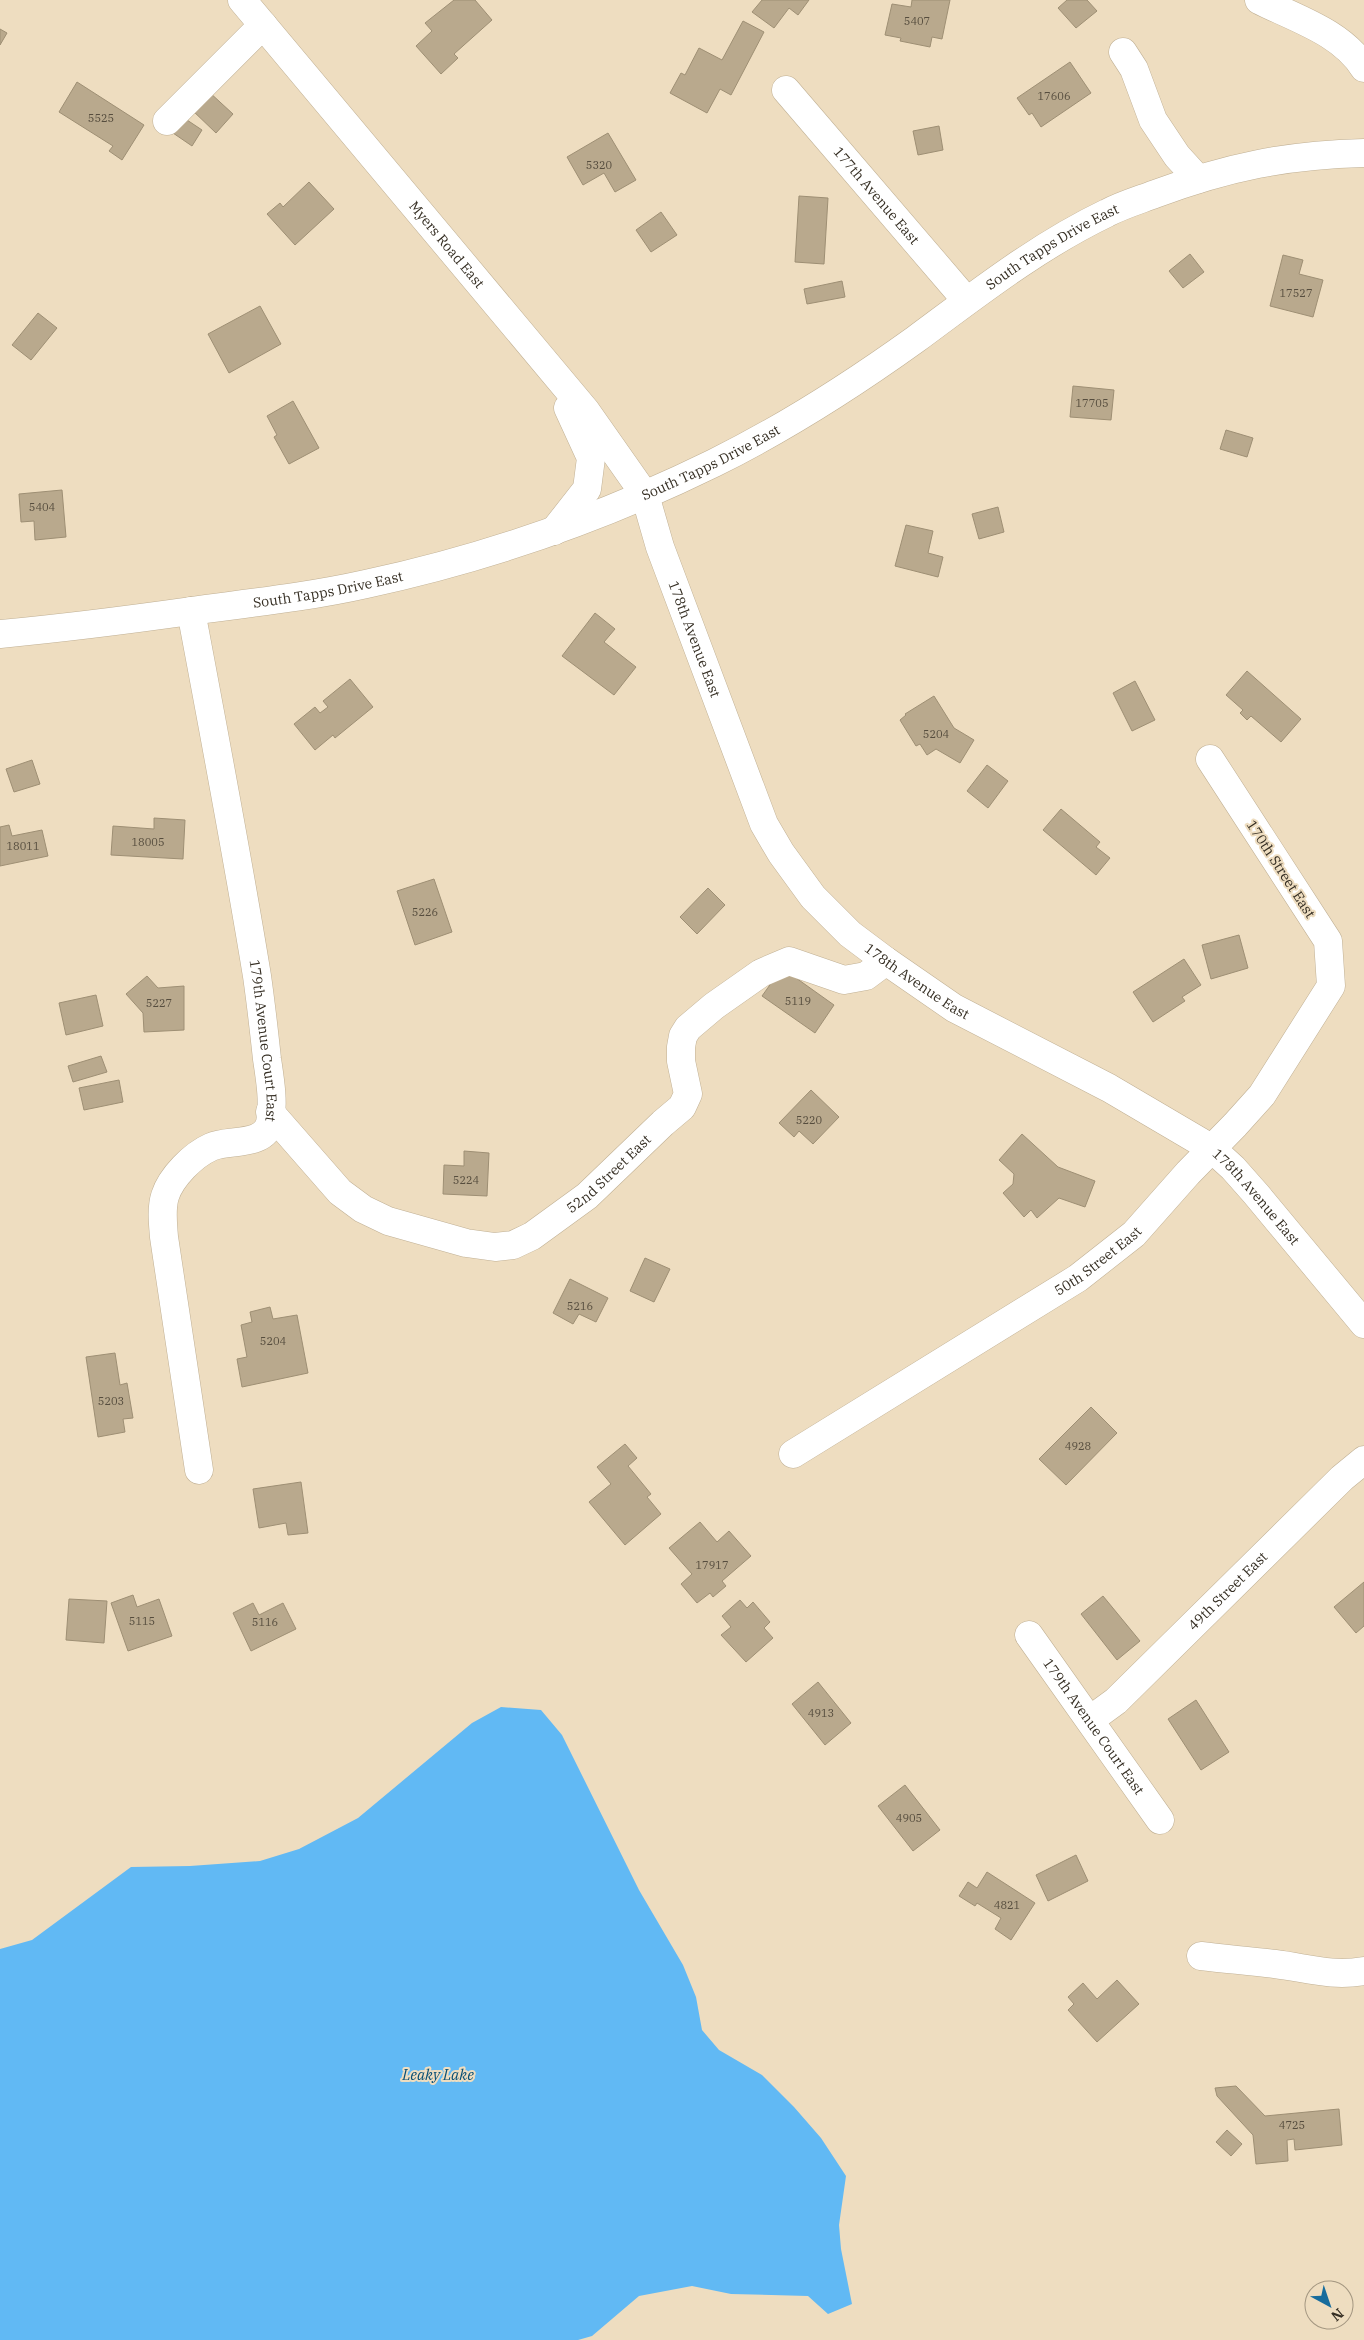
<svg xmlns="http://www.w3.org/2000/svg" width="1364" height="2340" viewBox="0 0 1364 2340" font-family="'IBM Plex Serif',serif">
  <rect width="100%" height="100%" fill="#eeddc0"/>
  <!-- water -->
  <path fill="#61b9f4" d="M501,1707L541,1710L562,1735L639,1890L683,1965L696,1997L702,2030L719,2050L762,2075L794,2107L821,2138L846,2176L839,2225L841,2249L852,2304L828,2314L808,2296L731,2294L692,2286L639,2296L592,2336L578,2340H0V1949L32,1940L131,1867L190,1866L260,1861L299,1849L358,1818L472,1723Z"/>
  <!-- building -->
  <path fill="#b9a98d" stroke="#9e8f74" d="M454,0H475L492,20L454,54L458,58L441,74L416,46L432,31L425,23Z
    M762,0H809L798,15L789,8L774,28L752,12Z
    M912,0H950L942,39L932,37L930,47L900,41L901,38L885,35L892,4L911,7Z
    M1067,0H1087L1097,11L1076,28L1058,8Z
    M743,21L764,32L731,95L720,89L707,113L670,93L681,73L685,75L699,48L722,60Z
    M0,29L7,33L0,45Z
    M1070,62L1091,93L1041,127L1032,113L1029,115L1017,98Z
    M77,82L144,125L122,160L109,151L113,146L59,112Z
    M208,91L233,114L216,133L191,109Z
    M184,118L202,130L192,146L173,133Z
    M939,126L943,150L918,155L913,131Z
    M608,133L636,180L615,192L604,173L583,185L567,157Z
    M309,182L334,209L295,245L267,214L280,203L283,207Z
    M799,196L828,198L824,264L795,262Z
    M661,212L677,235L651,252L636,230Z
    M1190,254L1204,272L1183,288L1169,271Z
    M1283,255L1303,260L1299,274L1323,280L1313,317L1270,306Z
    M842,281L845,297L807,304L804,289Z
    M260,306L281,344L229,373L208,334Z
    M38,313L57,328L31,360L12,345Z
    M1073,386L1114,390L1111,420L1070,417Z
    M293,401L319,448L289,464L274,437L277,435L267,416Z
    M1226,430L1253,438L1247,457L1220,449Z
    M62,490L66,537L35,540L34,521L21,522L19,494Z
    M998,507L1004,532L979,539L972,514Z
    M906,525L933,531L928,553L943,557L938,577L895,566Z
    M595,613L615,629L604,642L636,667L614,695L562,656Z
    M1247,671L1301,719L1281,742L1251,716L1247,720L1240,713L1243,710L1226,695Z
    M350,679L373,707L335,738L333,735L315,750L294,724L315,707L320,713L328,707L323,701Z
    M1135,681L1155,720L1132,731L1113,693Z
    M934,696L954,728L974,740L960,763L936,749L927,755L920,744L916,746L900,720L906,715L905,714Z
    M32,760L40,784L14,792L6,769Z
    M987,765L1008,781L988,808L967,791Z
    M1061,809L1100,842L1096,847L1110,858L1096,875L1043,830Z
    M154,818L185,820L183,859L111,855L113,826L154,829Z
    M9,825L12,836L42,830L48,856L0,866V827Z
    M434,879L452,932L415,945L397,891Z
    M708,888L725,905L697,934L680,917Z
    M1239,935L1248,968L1211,979L1202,945Z
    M1184,959L1201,985L1182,997L1185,1001L1153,1022L1133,992Z
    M782,968L834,1005L815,1033L762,996Z
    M147,976L158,988L184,986V1030L144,1032L143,1013L126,994Z
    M96,995L103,1026L66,1035L59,1003Z
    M101,1056L107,1072L73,1082L68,1066Z
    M119,1080L123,1102L84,1110L79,1088Z
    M811,1090L839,1117L813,1144L799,1131L794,1137L779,1123Z
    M1022,1134L1058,1167L1095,1181L1085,1207L1059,1198L1037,1218L1031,1210L1024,1217L1003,1193L1013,1184L1014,1174L999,1160Z
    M464,1151L489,1153L487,1196L443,1194L444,1165L464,1166Z
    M645,1258L670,1269L654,1302L630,1291Z
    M570,1279L608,1298L596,1322L579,1314L573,1324L553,1313Z
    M270,1307L273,1319L297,1315L308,1373L242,1387L237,1359L247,1357L241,1325L252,1322L250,1312Z
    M115,1353L120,1385L127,1383L133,1418L123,1419L125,1432L98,1437L86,1357Z
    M1091,1407L1117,1433L1066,1485L1039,1459Z
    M625,1444L637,1458L628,1466L651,1494L647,1497L661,1514L625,1545L589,1502L611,1484L597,1467Z
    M301,1482L308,1533L288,1535L286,1523L259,1528L253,1489Z
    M700,1522L717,1542L729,1531L751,1556L722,1581L726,1586L713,1597L710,1593L697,1603L681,1584L692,1574L669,1548Z
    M1364,1582V1626L1356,1633L1334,1607Z
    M133,1595L137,1607L159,1599L172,1636L128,1651L111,1603Z
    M1103,1596L1140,1641L1117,1660L1081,1614Z
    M69,1599L107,1601L104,1643L66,1640Z
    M740,1600L747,1608L753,1602L770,1622L764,1628L773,1638L746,1662L721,1635L731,1627L722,1616Z
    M253,1603L259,1615L283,1603L296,1629L251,1651L233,1613Z
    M818,1682L851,1723L825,1745L792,1704Z
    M1196,1700L1229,1752L1201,1770L1168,1719Z
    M905,1785L940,1830L913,1851L878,1806Z
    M1076,1855L1088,1881L1048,1901L1036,1875Z
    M987,1872L1035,1903L1011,1940L995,1929L1001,1918L977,1903L975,1906L959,1896L968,1882L977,1888Z
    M1117,1980L1139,2004L1097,2042L1068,2010L1074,2004L1068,1997L1083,1983L1097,1999Z
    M1236,2086L1265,2116L1339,2109L1342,2145L1295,2150L1294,2139L1287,2140L1288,2161L1256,2164L1253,2135L1217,2096L1215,2088Z
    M1227,2130L1242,2144L1231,2156L1216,2142Z"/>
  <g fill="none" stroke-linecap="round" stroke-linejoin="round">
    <defs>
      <g id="minor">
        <path id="s1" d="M242,0L586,411L645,495L660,547L764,824L781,853L813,897L850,934L886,961L954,1008L1109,1088L1211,1148L1233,1168L1256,1194L1364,1324"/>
        <path d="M1259,0C1294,18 1342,32 1364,68"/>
        <path d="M1123,52L1134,69L1153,120L1177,156L1198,179"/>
        <path id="s2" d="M786,90L966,300"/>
        <path d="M167,121L263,25"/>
        <path d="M554,531L587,489L591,458L568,408"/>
        <path id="s3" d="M191,611C214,733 237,854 257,976C261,1004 264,1031 267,1059C270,1079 274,1102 270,1123C264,1147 228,1139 211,1147C193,1155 171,1177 165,1196C161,1209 163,1224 164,1237L199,1470"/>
        <path id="s4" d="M0,634C64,628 127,620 191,611C250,603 308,597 366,584C487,558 604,517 714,463C785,428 852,385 916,339C977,294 1038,246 1107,213C1122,205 1139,200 1155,194C1228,167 1286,155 1364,153"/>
        <path id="s5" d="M270,1112L340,1192L363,1209L388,1221L466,1243L495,1247L513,1245L532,1236L587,1196L663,1123L682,1107L688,1094L681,1061V1047L683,1036L688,1028L714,1006L761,973L789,961L844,980L866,976L886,961"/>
        <path id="s6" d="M793,1454L1078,1278L1134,1234L1188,1173L1235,1125L1262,1095L1331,986L1328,941L1210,759"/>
        <path id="s7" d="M1029,1635L1160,1820"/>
        <path id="s8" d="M1090,1720L1116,1701L1342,1478L1364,1460"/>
        <path d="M1201,1956C1226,1959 1251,1961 1275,1964C1307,1968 1332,1977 1364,1971"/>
      </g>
    </defs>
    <!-- minor casing -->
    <use href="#minor" stroke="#c0b094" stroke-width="29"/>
    <!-- minor -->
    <use href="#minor" stroke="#fff" stroke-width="28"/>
  </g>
  <g text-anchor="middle" stroke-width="4" stroke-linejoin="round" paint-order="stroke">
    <!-- number labels -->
    <g font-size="11" fill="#564d3e">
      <text x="917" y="25">5407</text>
      <text x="1054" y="100">17606</text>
      <text x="101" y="122">5525</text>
      <text x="599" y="169">5320</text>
      <text x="1296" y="297">17527</text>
      <text x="1092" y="407">17705</text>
      <text x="42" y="511">5404</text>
      <text x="936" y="738">5204</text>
      <text x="148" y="846">18005</text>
      <text x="23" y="850">18011</text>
      <text x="425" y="916">5226</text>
      <text x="798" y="1005">5119</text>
      <text x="159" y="1007">5227</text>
      <text x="809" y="1124">5220</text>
      <text x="466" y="1184">5224</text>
      <text x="580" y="1310">5216</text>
      <text x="273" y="1345">5204</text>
      <text x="111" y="1405">5203</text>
      <text x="1078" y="1450">4928</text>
      <text x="712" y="1569">17917</text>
      <text x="142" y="1625">5115</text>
      <text x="265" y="1626">5116</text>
      <text x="821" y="1717">4913</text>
      <text x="909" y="1822">4905</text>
      <text x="1007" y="1909">4821</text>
      <text x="1292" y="2129">4725</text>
    </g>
    <!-- street labels -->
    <g font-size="14" fill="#352e23" stroke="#eeddc0">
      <text dy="5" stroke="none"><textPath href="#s2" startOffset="139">177th Avenue East</textPath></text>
      <text dy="5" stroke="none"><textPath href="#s1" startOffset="319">Myers Road East</textPath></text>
      <text dy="5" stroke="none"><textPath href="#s4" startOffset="1141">South Tapps Drive East</textPath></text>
      <text dy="5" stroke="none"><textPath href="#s4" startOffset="736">South Tapps Drive East</textPath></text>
      <text dy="5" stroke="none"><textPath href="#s4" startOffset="331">South Tapps Drive East</textPath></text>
      <text dy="5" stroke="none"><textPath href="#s1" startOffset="791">178th Avenue East</textPath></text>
      <text transform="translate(1281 869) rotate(57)" y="5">170th Street East</text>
      <text dy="5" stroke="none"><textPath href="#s1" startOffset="1211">178th Avenue East</textPath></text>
      <text dy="5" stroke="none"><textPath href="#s3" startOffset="436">179th Avenue Court East</textPath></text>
      <text dy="5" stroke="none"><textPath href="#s5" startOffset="411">52nd Street East</textPath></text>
      <text dy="5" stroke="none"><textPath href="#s1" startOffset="1616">178th Avenue East</textPath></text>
      <text dy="5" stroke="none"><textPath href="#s6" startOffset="361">50th Street East</textPath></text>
      <text dy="5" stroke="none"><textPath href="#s8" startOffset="189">49th Street East</textPath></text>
      <text dy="5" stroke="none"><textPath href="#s7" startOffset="112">179th Avenue Court East</textPath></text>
    </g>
    <!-- water labels -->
    <g font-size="15" font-style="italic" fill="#084f75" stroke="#eeddc0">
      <text x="438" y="2080">Leaky Lake</text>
    </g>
  </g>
  <!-- north arrow -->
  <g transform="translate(1329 2305) rotate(140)"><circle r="24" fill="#eeddc0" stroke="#a49781"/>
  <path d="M0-4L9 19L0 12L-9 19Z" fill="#176c9d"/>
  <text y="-8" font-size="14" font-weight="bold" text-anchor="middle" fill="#352e23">N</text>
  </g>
</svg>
